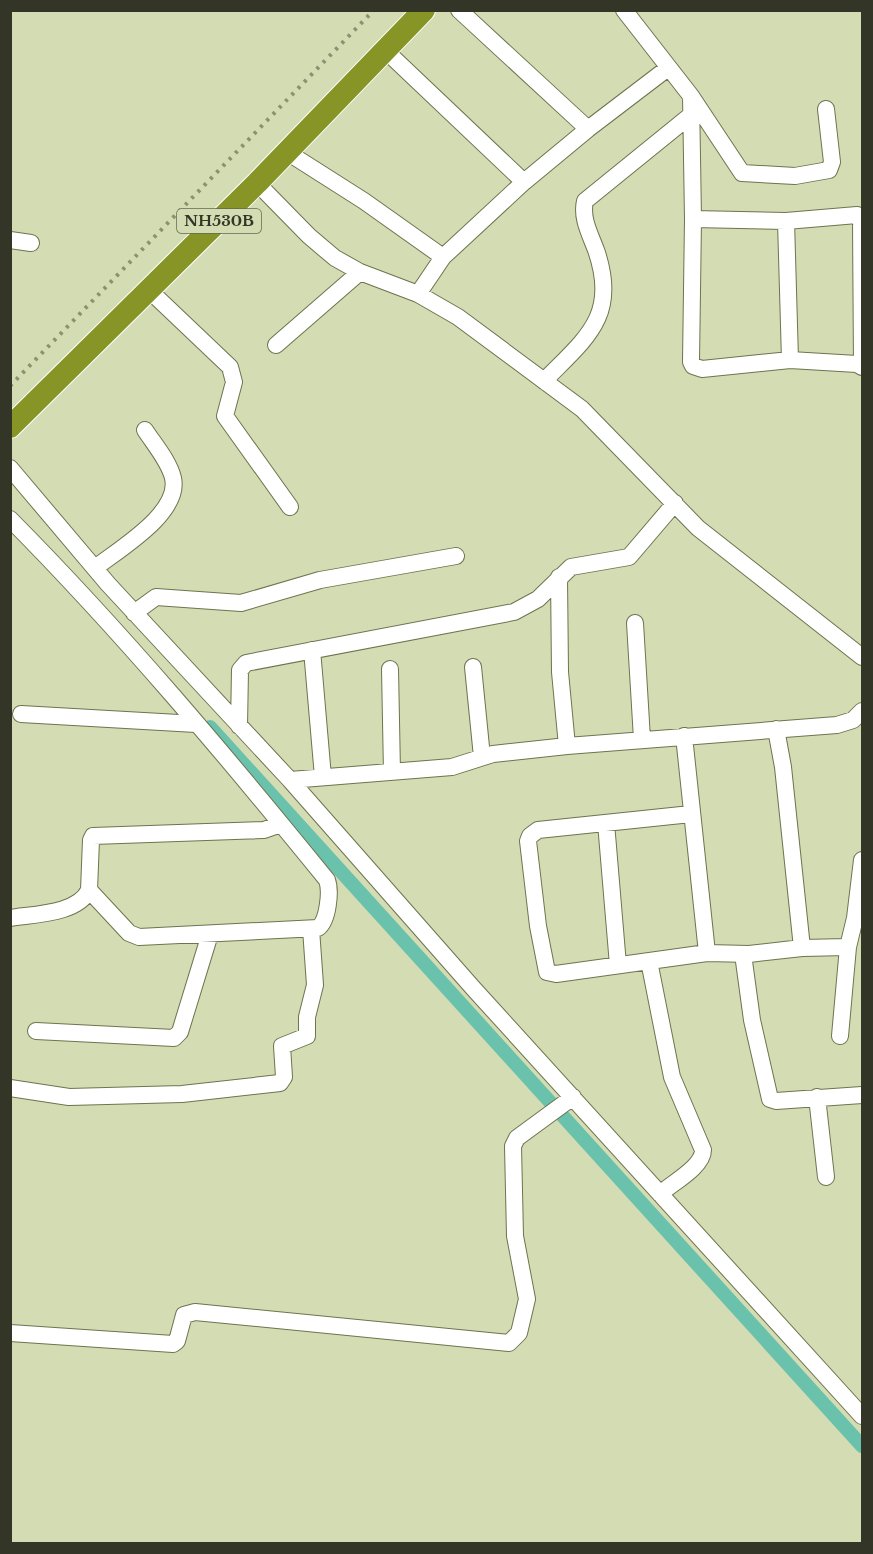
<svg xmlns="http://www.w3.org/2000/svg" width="873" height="1554" viewBox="0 0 873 1554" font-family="'Libre Baskerville',serif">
  <rect width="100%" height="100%" fill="#d4dcb3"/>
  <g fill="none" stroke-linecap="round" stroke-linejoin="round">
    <!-- canal -->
    <path stroke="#6ac2ad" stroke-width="14" d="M210,727L862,1446"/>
    <defs>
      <path id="minor" d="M459,10L588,129
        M624,10L691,96L742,173L795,176L829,170L832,162L826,109
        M386,51L524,182
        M691,96L693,219L691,362L693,366L702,369L790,360L857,364L862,367
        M287,152L364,201L443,257
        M257,183L309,236L335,258L360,272L418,294L458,317L582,409L698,528L862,657
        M693,219L786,221L857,215L861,222L862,366
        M786,221L790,360
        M10,240L31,243
        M149,290L230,367L234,382L225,416L290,507
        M418,294L443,257L524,182L588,129L668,68
        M276,345L360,272
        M544,381C586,338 619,316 596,250C590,234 581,218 585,201L691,115
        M10,468L108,584L290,780L473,988L862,1416
        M10,519C122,632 227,757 327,880C331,891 328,921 318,928L139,937L129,933L89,890
        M95,568C119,549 181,513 173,478C169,461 154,444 145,430
        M559,577L560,672L567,746
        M134,613L156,597L241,603L320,580L456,556
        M635,623L642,739
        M312,650L323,777
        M473,667L482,757
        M390,669L392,772
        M21,714L196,724
        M239,726L240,670L246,663L514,612L538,599L571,567L629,557L675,503
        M776,729L783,767L802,948
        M684,736L707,953
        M290,780L452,767L493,754L567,746L837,725L853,720L862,711
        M691,814L538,830L530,836L528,841L538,926L547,972L556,974L707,953L749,954L802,948L848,947
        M606,823L618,965
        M10,918C34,914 78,914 89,890L91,840L93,836L264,830L281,824
        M743,954L752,1020L770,1099L776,1101L862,1095
        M649,961L672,1077L703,1150C703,1167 672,1183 660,1194
        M36,1031L174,1038L180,1032L210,934
        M840,1036L848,947L855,918L862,860
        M10,1088L69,1097L182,1094L280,1083L284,1077L282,1046L307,1036V1017L315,985L311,929
        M817,1097L826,1177
        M10,1333L173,1344L177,1341L184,1315L195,1312L509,1343L519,1333L527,1299L515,1236L513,1146L517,1138L573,1097"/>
      <path id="highway" d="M10,427L257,183L424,10"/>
    </defs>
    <!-- minor casing -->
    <use href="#minor" stroke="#6d744e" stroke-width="18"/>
    <!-- highway casing -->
    <use href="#highway" stroke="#fff" stroke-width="24"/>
    <!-- minor -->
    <use href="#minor" stroke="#fff" stroke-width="16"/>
    <!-- highway -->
    <use href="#highway" stroke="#879526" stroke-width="22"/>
    <!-- rail -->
    <path stroke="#8b9173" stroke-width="4" stroke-dasharray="3 6" stroke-linecap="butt" d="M10,386L374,10"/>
  </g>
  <g text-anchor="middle" stroke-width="6" stroke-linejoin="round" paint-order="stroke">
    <!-- shield labels -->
    <rect fill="#d4dcb3" stroke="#636850" stroke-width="1.5" x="177" y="209" width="84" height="24" rx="4.5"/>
    <g font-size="15" font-weight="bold" fill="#333626">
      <text x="219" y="226">NH530B</text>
    </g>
  </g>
  <!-- border -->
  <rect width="873" height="1554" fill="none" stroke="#333626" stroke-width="24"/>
</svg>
